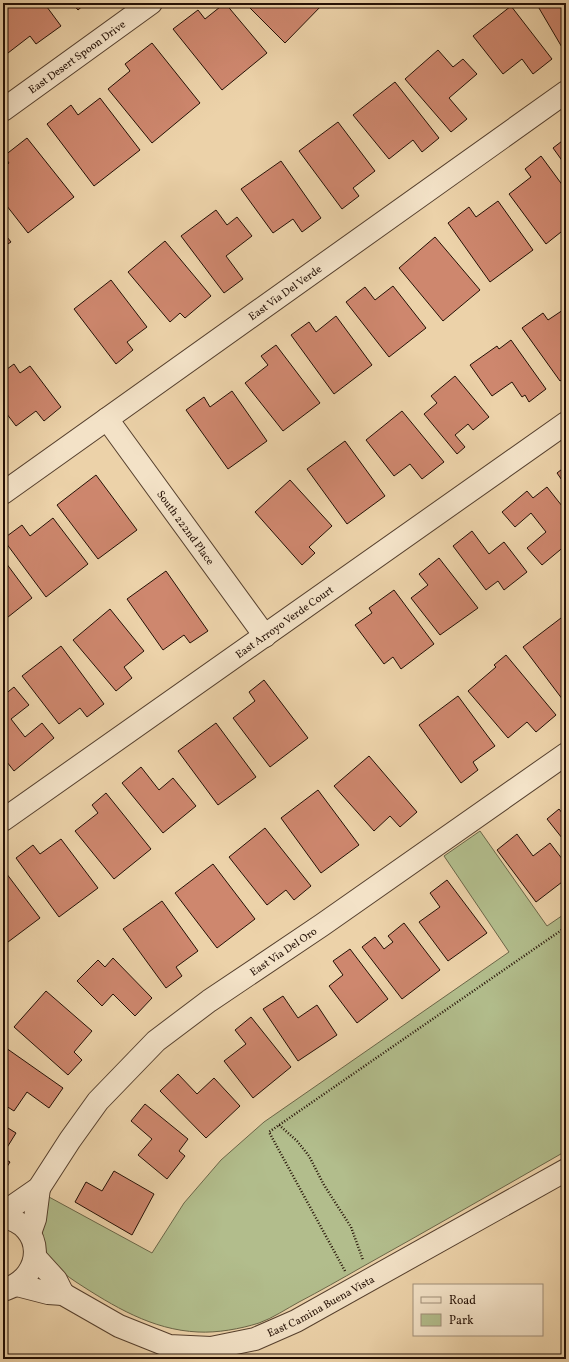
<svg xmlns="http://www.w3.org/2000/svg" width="569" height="1362" viewBox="0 0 569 1362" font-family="Vollkorn,serif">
  <rect width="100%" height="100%" fill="#ecd2a9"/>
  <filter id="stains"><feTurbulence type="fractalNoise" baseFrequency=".005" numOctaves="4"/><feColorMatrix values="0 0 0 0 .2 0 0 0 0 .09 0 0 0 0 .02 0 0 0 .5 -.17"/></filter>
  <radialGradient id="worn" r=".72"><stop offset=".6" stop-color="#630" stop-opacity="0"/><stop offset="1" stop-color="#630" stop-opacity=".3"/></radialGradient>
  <!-- green -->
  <path fill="#b2bd8c" stroke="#6b6648" d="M480,831L547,926L566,913V1151C498,1190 430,1229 362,1267C341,1279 320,1291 299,1302C286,1309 273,1318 259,1323C240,1329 217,1333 198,1332C152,1330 113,1306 76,1282C41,1259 32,1236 49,1197L152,1253L184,1203L221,1160L264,1122L509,952L444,856Z"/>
  <!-- building -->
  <path fill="#ce876e" stroke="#241005" d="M3,3H44L61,26L36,44L30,36L8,53L3,46Z
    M72,3H86L78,10Z
    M225,3L267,53L222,90L173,29L198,10L205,19Z
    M245,3H324L285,43Z
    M536,3H566V48L563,49Z
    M511,6L552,59L533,74L522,59L503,74L473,36Z
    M152,43L200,103L152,143L108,89L130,71L125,64Z
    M438,50L453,67L463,59L477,74L449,98L467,119L451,132L405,79Z
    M395,82L439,138L422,152L413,140L389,159L353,115Z
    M100,98L140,150L94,186L47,124L71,105L78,115Z
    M338,122L375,171L353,188L359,196L342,209L299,151Z
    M27,138L74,197L28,233L3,201V168L9,163L4,156Z
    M566,138V166L553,148Z
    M541,156L566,190V228L546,244L509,194L531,177L525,169Z
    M281,161L321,218L302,232L293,219L273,233L241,189Z
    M498,201L533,250L490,282L448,223L469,207L476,217Z
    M216,210L227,225L237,217L252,236L226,256L243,279L224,293L181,236Z
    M3,232L11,242L3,247Z
    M435,237L480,290L443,321L399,268Z
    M165,241L211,296L185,318L180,313L170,322L128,272Z
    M111,280L147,327L127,342L133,350L116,364L74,309Z
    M393,286L426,328L389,357L346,302L365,287L375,300Z
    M566,308V377L560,381L522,328L543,313L548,320Z
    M336,316L372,365L334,394L291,335L309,322L316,332Z
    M511,340L546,389L529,402L525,395L522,397L512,382L492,396L470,365L497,346L499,349Z
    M276,345L320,403L283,431L245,383L268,365L261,356Z
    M14,364L20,373L30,366L61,407L44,421L36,411L16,426L3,409V372Z
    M455,376L489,417L473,430L468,424L455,435L465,447L457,454L424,414L437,403L431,396Z
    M232,391L267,441L228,469L186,410L204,397L210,407Z
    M402,411L444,462L422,479L410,464L394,476L366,440Z
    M345,441L385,496L347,524L307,469Z
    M566,466V486L557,473Z
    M96,475L137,530L98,559L57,505Z
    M290,480L332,526L309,547L315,553L302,565L255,512Z
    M547,487L566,511V545L542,565L527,548L546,532L531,513L515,527L502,512L527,491L533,498Z
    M53,518L88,564L46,597L3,539L22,525L30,536Z
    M472,531L489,554L504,542L527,572L504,590L498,581L486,590L453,546Z
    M439,558L478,608L440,635L411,598L428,585L419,574Z
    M3,559L32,598L3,621Z
    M166,571L208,631L190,643L184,635L163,650L127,599Z
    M394,590L434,644L401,669L393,657L384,664L355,625L372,613L369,608Z
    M110,609L144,651L124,667L132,678L116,691L73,640Z
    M561,618L566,625V704L523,647Z
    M61,646L104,704L87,717L80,708L59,724L22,676Z
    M506,655L556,715L536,732L527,722L508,738L468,691L496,667L494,665Z
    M264,680L308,738L270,767L233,718L255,701L249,692Z
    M14,687L29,705L11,719L25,737L42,723L54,738L14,771L3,757V696Z
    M458,696L495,746L473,762L478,770L461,783L419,725Z
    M216,723L256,777L218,805L178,751Z
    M369,756L417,812L400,827L390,816L374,831L334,786Z
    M141,767L159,790L173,778L196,806L163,833L122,783Z
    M318,790L359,845L321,873L281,818Z
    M106,793L151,849L114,879L75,831L98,813L92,805Z
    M559,809L566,818V843L547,819Z
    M265,828L311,886L294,900L286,890L267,905L229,857Z
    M517,834L533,856L550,843L566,864V879L536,902L497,850Z
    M61,839L98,888L59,917L16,858L33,845L40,854Z
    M213,864L255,919L217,948L175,893Z
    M3,869L40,918L4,945L3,943Z
    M447,880L487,933L448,961L419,922L440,907L430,893Z
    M162,901L198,951L176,967L182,976L166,988L123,929Z
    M404,923L440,970L402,999L362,947L375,937L384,949L393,942L388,936Z
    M350,949L388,999L357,1023L329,986L343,975L333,961Z
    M113,958L152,998L135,1016L113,994L102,1006L77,981L98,960L105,967Z
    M46,991L92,1031L74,1052L82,1060L68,1075L14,1027Z
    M283,996L298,1018L317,1005L337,1035L298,1061L263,1009Z
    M251,1017L291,1067L253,1098L224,1061L246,1044L235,1030Z
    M6,1048L63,1088L49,1108L27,1092L14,1111L3,1104V1052Z
    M178,1074L197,1094L214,1078L240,1106L206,1138L160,1091Z
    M145,1104L188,1139L179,1151L185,1156L167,1179L138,1155L152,1139L131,1121Z
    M3,1125L16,1133L3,1154Z
    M3,1158L10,1162L3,1173Z
    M114,1171L154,1194L132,1235L75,1202L86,1182L102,1191Z"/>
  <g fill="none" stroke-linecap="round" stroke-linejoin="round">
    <defs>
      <g id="minor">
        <path id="s1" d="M3,110L151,3"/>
        <path id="s2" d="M107,419L265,636"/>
        <path id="s3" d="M3,493L566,92"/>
        <path id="s4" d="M3,820L566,423"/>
        <path id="s5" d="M3,1216L13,1206L39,1188L70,1140L98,1101L156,1041L209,1001L322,925L566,754"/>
        <path d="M3,1217C45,1225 45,1276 6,1289"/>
        <path d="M30,1233L35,1219L39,1188"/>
        <path d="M35,1257L56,1280L63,1294"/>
        <path id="s6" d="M17,1285L48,1293L63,1294L119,1326L169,1346L211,1348L255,1339L296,1321L566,1170"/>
      </g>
    </defs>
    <!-- minor casing -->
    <use href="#minor" stroke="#56402e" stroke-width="24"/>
    <!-- path -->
    <path stroke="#241005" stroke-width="2.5" stroke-dasharray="1 2" stroke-linecap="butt" d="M279,1125L297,1141L309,1156L324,1185L351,1227L363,1260
      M345,1271L269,1132L566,927"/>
    <!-- minor -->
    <use href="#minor" stroke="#f3e2c7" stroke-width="22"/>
  </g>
  <g text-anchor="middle" stroke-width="3.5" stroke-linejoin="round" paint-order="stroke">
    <!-- street labels -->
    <g font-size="11" fill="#241005" stroke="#f3e2c7">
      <text dy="4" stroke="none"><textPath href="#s1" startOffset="91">East Desert Spoon Drive</textPath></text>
      <text dy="4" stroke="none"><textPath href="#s3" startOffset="346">East Via Del Verde</textPath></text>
      <text dy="4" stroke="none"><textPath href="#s2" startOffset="134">South 222nd Place</textPath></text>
      <text dy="4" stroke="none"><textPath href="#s4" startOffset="344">East Arroyo Verde Court</textPath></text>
      <text dy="4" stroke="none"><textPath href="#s5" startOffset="390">East Via Del Oro</textPath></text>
      <text dy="4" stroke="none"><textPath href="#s6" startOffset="326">East Camina Buena Vista</textPath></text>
    </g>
  </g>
  <!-- margin -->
  <rect width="569" height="1362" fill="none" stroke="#ecd2a9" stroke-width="16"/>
  <rect x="4" y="4" width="561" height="1354" fill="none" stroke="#241005" stroke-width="2"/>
  <rect x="8" y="8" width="553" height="1346" fill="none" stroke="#241005"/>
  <!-- legend -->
  <rect x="413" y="1284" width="130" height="52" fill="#f3e2c7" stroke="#a08e79"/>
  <rect x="421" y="1297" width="20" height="6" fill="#f3e2c7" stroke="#a08e79"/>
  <text x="449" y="1304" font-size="12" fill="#241005">Road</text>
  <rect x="421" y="1314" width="20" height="12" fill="#b2bd8c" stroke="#a08e79"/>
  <text x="449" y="1324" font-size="12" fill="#241005">Park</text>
  <rect width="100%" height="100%" filter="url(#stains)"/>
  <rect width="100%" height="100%" fill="url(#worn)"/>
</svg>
